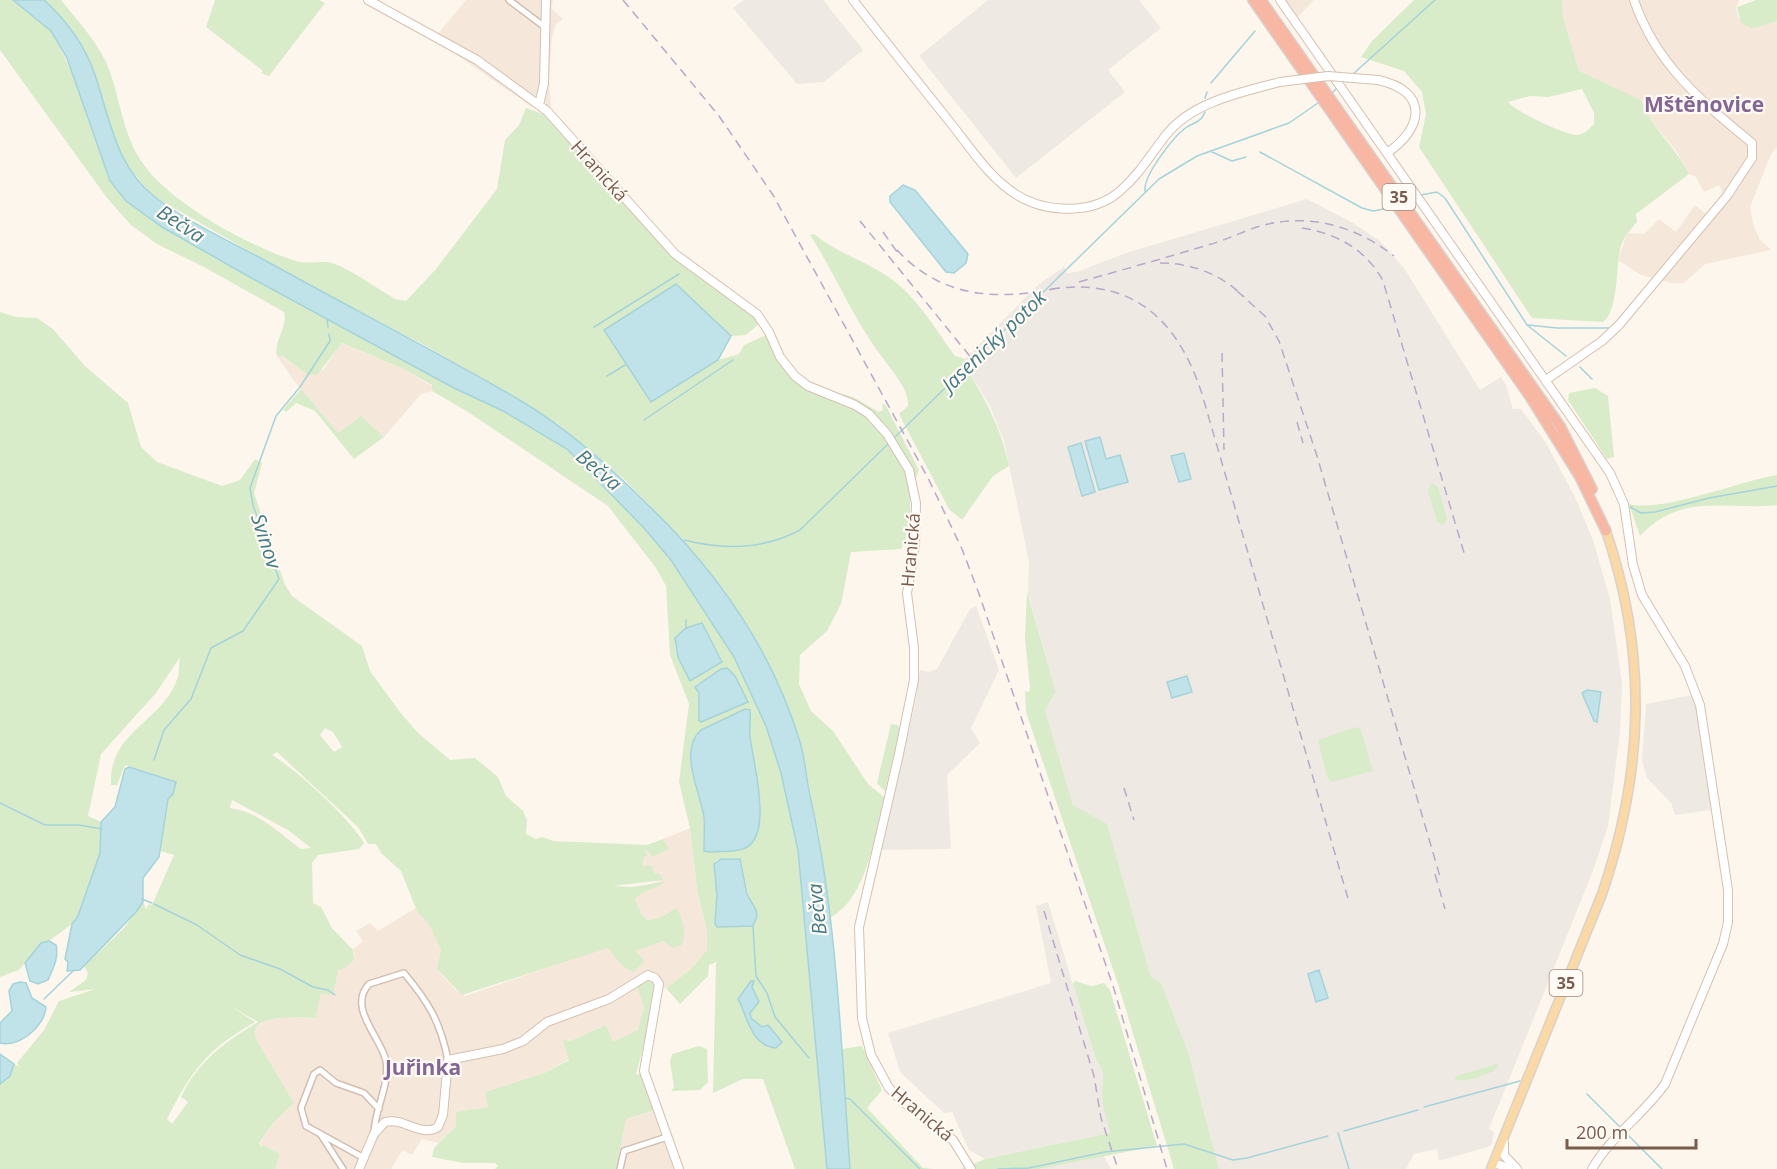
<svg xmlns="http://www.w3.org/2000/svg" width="1777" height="1169" viewBox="0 0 1777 1169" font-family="'Open Sans',sans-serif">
  <rect width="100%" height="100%" fill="#fdf6ec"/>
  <!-- residential -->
  <path fill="#f5e8da" d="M466,0H553L551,8L563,19L556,24L552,37L549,80L551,106L532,107L434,39Z
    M1285,0H1314L1297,18Z
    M1562,0H1739L1736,8L1738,17L1748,27L1752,29L1777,21V147L1771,154L1750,207L1753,224L1760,240L1771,250L1705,264L1684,283H1672L1641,275L1618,260L1627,233L1644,234L1659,219L1676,232L1695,205L1708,215L1723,194L1719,185L1704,192L1696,177L1689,174L1677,152L1646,114L1640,100L1579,71L1563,17Z
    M341,343L401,368L432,386V391L421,394L384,437L361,417L338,434L294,381L277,356H281L308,375L324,369Z
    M690,828L697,889L707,931V950L690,970L666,988L656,991L644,1006L638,1030L613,1042L601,1027L570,1041H564L569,1059L547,1072L485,1092L488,1107L456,1112V1126L439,1143L422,1139L412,1155L404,1151L401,1152L391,1169H275L280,1154L263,1145L261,1147L260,1143L274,1122L294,1103L259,1044L254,1032L258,1024L266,1021L286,1017L316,1018L321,993L338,970L355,956L353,950L363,941L356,931L370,923L378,931L416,908L428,923L441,950L439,972L457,991L465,996L608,947L643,962L636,951L663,941L668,912L659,918L648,920L642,915L635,900L638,895L663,883L644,886L663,880L643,866L645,849L653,857L669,849L663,839Z
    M662,1109L682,1169H616L626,1119Z"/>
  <!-- industrial -->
  <path fill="#efe9e4" d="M744,0H823L863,50L824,82L797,84L733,8Z
    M988,0H1139L1161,28L1108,70L1125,92L1016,178L919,56Z
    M1307,199L1353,223L1380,241L1404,268L1480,390L1501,377L1506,385L1513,409H1521L1546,443L1575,497L1593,540L1610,599L1622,683L1620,732L1608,826L1593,871L1489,1129L1494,1133L1491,1146L1439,1161L1437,1149L1414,1154L1406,1169H1219L1189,1055L1151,977L1107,825L1073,805L1045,710L1056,692L1028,594L1029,562L1004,441L990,406L970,373L974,370L965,359L1040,283L1064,267L1067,273L1077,272L1126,253Z
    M976,606L999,670L971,728L980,743L947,775L951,849L880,850L915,705L920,670L928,672L937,669L970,609Z
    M1692,695L1700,715L1711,810L1675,815L1671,803L1647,778L1642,760L1646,704Z
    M1048,902L1096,1060L1102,1066L1105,1085L1102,1094L1110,1133L985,1159L969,1150L952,1112L944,1113L900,1072L888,1033L1051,983L1036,906Z
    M1104,1156L1111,1169H1039Z"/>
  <!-- green -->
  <path fill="#d8ecc9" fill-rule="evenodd" d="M0,0H13L51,31L77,81L86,115L110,181L126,201L162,227L246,275L452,387L505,412L567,449L643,527L671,560L734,657L766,726L781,773L798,850L827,1169H795L763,1079H743L713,1093L716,962L709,965L708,976L680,1004L666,988L690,970L707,950V931L697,889L690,828L679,782L689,704L670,655L666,586L656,568L608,506L468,412L432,391V385L401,368L342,343L317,375H308L282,356H277C273,342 288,327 284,312L206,268L157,244L131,225L107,198L0,50ZM702,623L722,660L690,681L676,650L675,638L686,628ZM724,668L735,675L747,703L701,722L699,720L701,706L696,685ZM745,709L750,715L749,735L761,804L756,832L704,851C704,840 705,828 704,817C700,790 677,752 701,730ZM726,858H736L741,862L749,898L715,910C719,893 713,877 716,860Z
    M44,0H61C77,20 95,39 106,62C121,96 121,134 144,165C172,204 250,247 296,261C308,265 322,260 332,263C354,271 375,287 395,299L406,301L436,269L497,189L505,140L519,125L526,108L545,115L668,250L755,316L760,323L746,335L731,336L676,284L650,402L718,360L739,354L744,345L773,332L790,366L803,379L820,388L853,397L879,412L883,410L882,403L886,406L919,470L910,493V529L901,549L851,552L841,604L827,631L800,655L799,684L811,711L833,731L868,784L884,797C874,836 868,897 830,918L820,840L801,745L788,709L760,648L724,590L698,557L625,480L558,424L424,345L305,283L153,196L126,164L112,131L86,54L71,28Z
    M215,0H319L325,3L269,76L261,73L263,71L206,27Z
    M1414,0H1562L1563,17L1579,71L1641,100C1651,128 1676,147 1689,174L1636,214L1637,222C1629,231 1622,239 1620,250C1616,267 1618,312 1603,322L1532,318L1419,147L1426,114L1422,92L1404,71L1361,57L1372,41ZM1582,89L1594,113V124C1589,129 1583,136 1575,135C1561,133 1517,112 1508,102L1530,96L1548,97Z
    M1756,0H1777V21L1752,29L1741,23L1737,7Z
    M814,234C837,253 866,261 890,278C917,297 936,330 955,356L965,359L974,370L970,374C988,404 1002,432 1009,466L993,476L962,520L949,509L899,414L908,406C909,388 891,370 882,357C853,319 836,275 810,235Z
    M0,312L16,317L37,318L53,329L85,366L128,403L141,447L157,462L222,486L240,480L255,459L262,463L254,493L285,585L292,596L362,646L370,671L400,712L417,732L450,760L475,758L498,777L506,796L523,811L527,820L526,834L536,839L542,837L554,841L647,845L663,839L669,849L653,857L645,849L647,855L644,857L643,866L651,865L655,874L659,873L663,880L613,886L631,887L665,882C656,889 640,891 635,900L642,915L648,920L659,918L676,908C684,919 686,933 682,945L673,948L663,941L636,951L644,961L634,972L623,967L608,948L462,995L437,969L441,950L428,923L417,911L401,871L381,853L376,844H368L358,827L277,752L272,755C297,770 350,819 364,843L359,849L318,855L312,863L313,903L321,907L332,928L353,950L354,960L345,968L338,970L333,995L321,993L316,1018C295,1017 277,1016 258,1024L254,1032L259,1044L294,1103L274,1122L259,1143L261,1147L263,1145L280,1154L275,1169H0V1084L10,1076L14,1064L20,1067L17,1063L44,1030L59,1001L95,989L69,992L86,980L88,973L84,966L124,928L143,902L146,909L149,904L152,905L174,855L160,851L168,799L176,785L172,780L125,765L117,785H111C108,730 166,721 178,676C179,670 179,663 180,657L156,693L101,754L88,816L101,822L100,853L78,916L72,924L49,941L41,943L19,970L0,977ZM325,728L333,732L342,747L334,752L320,735ZM232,800L288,830L311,848L301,849C279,833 258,811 230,808ZM227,1004L258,1022C226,1041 198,1061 181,1097L188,1102L172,1124L167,1119C192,1070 206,1050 255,1022Z
    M1595,388L1608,396L1614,457L1607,459L1568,400L1569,393Z
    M301,389L338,433L361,416L384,437L354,459L315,411L296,403L286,412L283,410Z
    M1777,475V505C1725,511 1682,491 1640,536L1629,504C1662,513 1739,481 1777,475Z
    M1432,483L1438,487L1447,519L1443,526L1437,522L1428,490Z
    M1027,592L1056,692L1045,710L1073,805L1107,824L1151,977L1161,983L1189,1055L1219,1169H1174L1119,987L1026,712L1025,691L1029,692L1030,688L1025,638Z
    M891,724L898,725L900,730L885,791L877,783Z
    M1356,727L1361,730L1373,771L1331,782L1327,777L1318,740Z
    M648,979L656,985L655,1000L636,1075L643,1073L656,1110L626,1119L616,1169H495L498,1166L495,1163H463L432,1157L434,1148L456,1126V1112L488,1107L485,1092L547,1072L569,1060L563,1040L570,1041L606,1025L613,1042L638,1030L644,1006L636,985Z
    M1075,981L1092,986L1104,983L1110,990L1157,1146L1039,1169H961L985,1159L1110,1133C1108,1121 1102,1107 1102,1095C1102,1082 1107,1072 1096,1060L1073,984Z
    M699,1046L707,1049L708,1082L700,1090L671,1091L674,1087L670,1062L672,1054Z
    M862,1046L882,1090L867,1108L923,1168L933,1169H850L841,1049Z
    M1497,1064L1499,1066C1492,1075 1465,1083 1454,1079L1456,1076Z"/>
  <!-- water -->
  <path fill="#bfe3e8" stroke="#a5d3da" stroke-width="1.5" d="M13,0H44C67,21 85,45 95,75C110,119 116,167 155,197C189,223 231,242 268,262C351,308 435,351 518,399C567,428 608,465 648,505C717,571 772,650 800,742C805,759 806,777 810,795C837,917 841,1044 850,1169H827L798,850L781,773L766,726L734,657L671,560L643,527L567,449L505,412L452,387L246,275L162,227L126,201L110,181L67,58L51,31Z
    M903,185L915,190L968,254L966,263L954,273L946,272L890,202V196Z
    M676,284L731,336L718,360L651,402L604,330Z
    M1100,437L1106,459L1120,455L1128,482L1099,490L1085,441Z
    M1081,443L1095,492L1082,496L1068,447Z
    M1184,453L1191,479L1179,482L1171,456Z
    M702,623L722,662L690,681L678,657L675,638L686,628Z
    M727,668L735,676L748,702L701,722L699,720V693L695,687L721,669Z
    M1187,676L1192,692L1172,698L1167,682Z
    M1587,690L1601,692L1597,722L1594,721L1582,693Z
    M745,709L750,710C751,719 749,728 750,737C753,761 771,826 750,845C741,853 721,851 710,852L704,851C704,839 705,828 704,817C700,791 678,751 701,730Z
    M129,767L176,782L173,794L168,799L159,857L143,878V902L136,912L80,970L67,971L68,962L65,959L72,924L78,916L100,853L101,822L115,807L125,769Z
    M721,859H740L747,894L756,910L757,916L753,926L717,927L715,923L717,895L714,864Z
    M49,941L56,945C59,958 53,969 48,980L38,984L30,981L25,963L41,943Z
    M1319,970L1328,998L1316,1002L1308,974Z
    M751,981H754L752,987L759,1002L750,1013L751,1018L762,1027L768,1025L782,1042L776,1048C750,1045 748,1017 738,999Z
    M20,982L26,983L32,998L46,1007C45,1026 19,1048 0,1043V1023L12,1011L9,991L13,984Z
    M0,1054L14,1064L10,1076L0,1084Z"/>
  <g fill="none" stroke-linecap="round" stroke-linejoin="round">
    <!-- stream -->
    <path stroke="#a5d3da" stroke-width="1.5" d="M1353,74L1435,0
      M1211,83L1255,31
      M1333,92L1337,88
      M1205,98L1207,92
      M1210,151L1232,161L1246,157
      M1260,152L1362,208L1373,211L1389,208
      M1145,191C1143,176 1172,139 1184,129C1192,123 1202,122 1205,112
      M1421,195L1437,192L1445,198L1527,325L1566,356
      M327,319L328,327
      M1528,325L1557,328H1610
      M594,327L679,274
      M1580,367L1592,379
      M607,376L625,365
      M644,420L733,360
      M894,438L1159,179L1197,156L1289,123L1318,103
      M1630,507L1641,513L1655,512L1709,498L1777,486
      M684,540C724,550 763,550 800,530L889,443
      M686,620V628
      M154,760L164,730L191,699L211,648L243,631L279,579L253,505L250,488L276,416L300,387L330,341L329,334
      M0,803L45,825H79L102,829
      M142,899L152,903
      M154,904L197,925L240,955L280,969L313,987L328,990L335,995
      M753,926L756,976L767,993L775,1017L809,1058
      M44,999L73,971
      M1587,1094L1621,1128
      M845,1098L850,1099L920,1169
      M1424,1107L1520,1081
      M1344,1131L1418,1110
      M1624,1131L1662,1169
      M1338,1133L1349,1169
      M998,1169L1029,1168L1105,1152L1184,1144L1233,1160L1247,1158L1328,1136"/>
    <defs>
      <path id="street" d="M509,0L546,28
        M374,1134C374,1110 390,1086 386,1061C381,1037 347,1008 369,984L404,973C429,1003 440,1021 448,1060
        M321,1135L343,1169
        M364,1158L306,1126L301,1108L314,1074L320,1070L336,1083L364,1093L379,1109
        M620,1169L624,1151L667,1137"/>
      <path id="secondary" d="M368,0L477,60L547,111L675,254L757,314L769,332L780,357L795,376L808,386L855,405L869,414L887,434L909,470L916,503L915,546L907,593L914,648V680L899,754L859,927L862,1018L871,1055L889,1088L902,1101L953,1140L971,1169
        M853,0C885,41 917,81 949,121C970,147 989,178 1017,195C1046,213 1093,215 1120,191C1139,175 1151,154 1166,135C1192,102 1242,92 1280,82
        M1280,0L1610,473L1624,504L1633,565L1642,595L1685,666L1700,705L1728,890V922L1723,944L1665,1084C1643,1115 1611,1136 1592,1169
        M1378,80C1429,91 1424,128 1387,153
        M539,105L544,83L546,0
        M1546,380L1602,341L1619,325L1727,196L1752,158V143C1702,102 1655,63 1634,0
        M1504,1143V1155L1517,1169
        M1494,1163L1512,1169
        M359,1169L374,1134L385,1122C404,1117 421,1138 438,1127L443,1115L448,1060L503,1049L523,1041L547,1022L609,999L648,975L655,978L659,984L644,1071L679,1169"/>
      <path id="primary" d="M1491,1169L1602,894C1644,771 1648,654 1606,531"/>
      <path id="highway" d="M1253,0L1531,398L1580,477L1606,531
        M1261,0L1560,426L1592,489"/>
    </defs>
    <!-- street casing -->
    <use href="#street" stroke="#d1beb0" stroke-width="8"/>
    <!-- secondary casing -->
    <use href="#secondary" stroke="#d6c0b0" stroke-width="10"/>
    <!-- primary casing -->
    <use href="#primary" stroke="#dad1cd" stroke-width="11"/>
    <!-- highway casing -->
    <use href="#highway" stroke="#dad1cd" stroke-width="12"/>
    <!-- street -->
    <use href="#street" stroke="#fff" stroke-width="5"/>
    <!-- secondary -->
    <use href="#secondary" stroke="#fff" stroke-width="8"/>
    <!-- primary -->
    <use href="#primary" stroke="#fbd9a5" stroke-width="8"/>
    <!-- highway -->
    <use href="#highway" stroke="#f7b7a3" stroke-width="9"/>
    <!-- rail -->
    <path stroke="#b9a8c9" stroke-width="1.5" stroke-dasharray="9 6" stroke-linecap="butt" d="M623,0L719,116L773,195L928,478L962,549L978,591L1114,989L1167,1169
      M860,221L977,365
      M1302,228C1336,233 1367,250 1383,281L1465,556
      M883,232L900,256
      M897,250C941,298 998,301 1058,288
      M1160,263C1192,263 1221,274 1244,297
      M1079,282C1122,270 1165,258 1208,245C1227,240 1245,230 1264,225C1311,213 1357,227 1394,256
      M1051,289C1133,277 1178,320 1202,394L1349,902
      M1237,291L1265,316L1279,341L1317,456L1441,880
      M978,351L983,357
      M1222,353L1224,450
      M1297,422L1303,443
      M1124,788L1134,820
      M1435,874L1445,909
      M1044,911L1094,1076L1101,1118L1118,1169"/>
    <defs>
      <path id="secondary-bridge" d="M1280,82L1328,76L1378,80"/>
    </defs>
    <!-- secondary-bridge casing -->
    <use href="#secondary-bridge" stroke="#d6c0b0" stroke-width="10" stroke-linecap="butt"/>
    <!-- secondary-bridge -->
    <use href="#secondary-bridge" stroke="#fff" stroke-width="8"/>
  </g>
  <g text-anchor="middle" stroke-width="4.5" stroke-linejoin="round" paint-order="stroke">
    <!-- shield labels -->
    <g fill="#fffaf3" stroke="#a28b7f" stroke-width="1.5">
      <rect x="1382.5" y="184" width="33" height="26" rx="4.5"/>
      <rect x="1549.5" y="970" width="33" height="26" rx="4.5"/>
    </g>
    <g font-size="16" font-weight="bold" fill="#7a5c4d">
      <text x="1399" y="203">35</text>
      <text x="1566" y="989">35</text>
    </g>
    <!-- street labels -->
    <g font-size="18" fill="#7a5c4d" stroke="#fffaf3">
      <text transform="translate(599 171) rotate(48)" y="6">Hranická</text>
      <text transform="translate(911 550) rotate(-85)" y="6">Hranická</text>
      <text transform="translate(922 1114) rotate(40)" y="6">Hranická</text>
    </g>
    <!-- water labels -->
    <g font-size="20" font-style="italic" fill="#437c86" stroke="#fffaf3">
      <text transform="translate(181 224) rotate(33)" y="7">Bečva</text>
      <text transform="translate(994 341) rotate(-44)" y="7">Jasenický potok</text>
      <text transform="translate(599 470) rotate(40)" y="7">Bečva</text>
      <text transform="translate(266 541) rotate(72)" y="7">Svinov</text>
      <text transform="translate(817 909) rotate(-96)" y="7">Bečva</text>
    </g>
    <!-- quarter labels -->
    <g font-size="21" font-weight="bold" fill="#846695" stroke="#fffaf3">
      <text x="1704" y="112">Mštěnovice</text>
      <text x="423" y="1075">Juřinka</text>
    </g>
  </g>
  <!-- scale -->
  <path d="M1567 1139v9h129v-9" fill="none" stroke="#7a5c4d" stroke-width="3"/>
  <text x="1576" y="1139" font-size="18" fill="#7a5c4d" stroke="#fffaf3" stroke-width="4.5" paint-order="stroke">200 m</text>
</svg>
